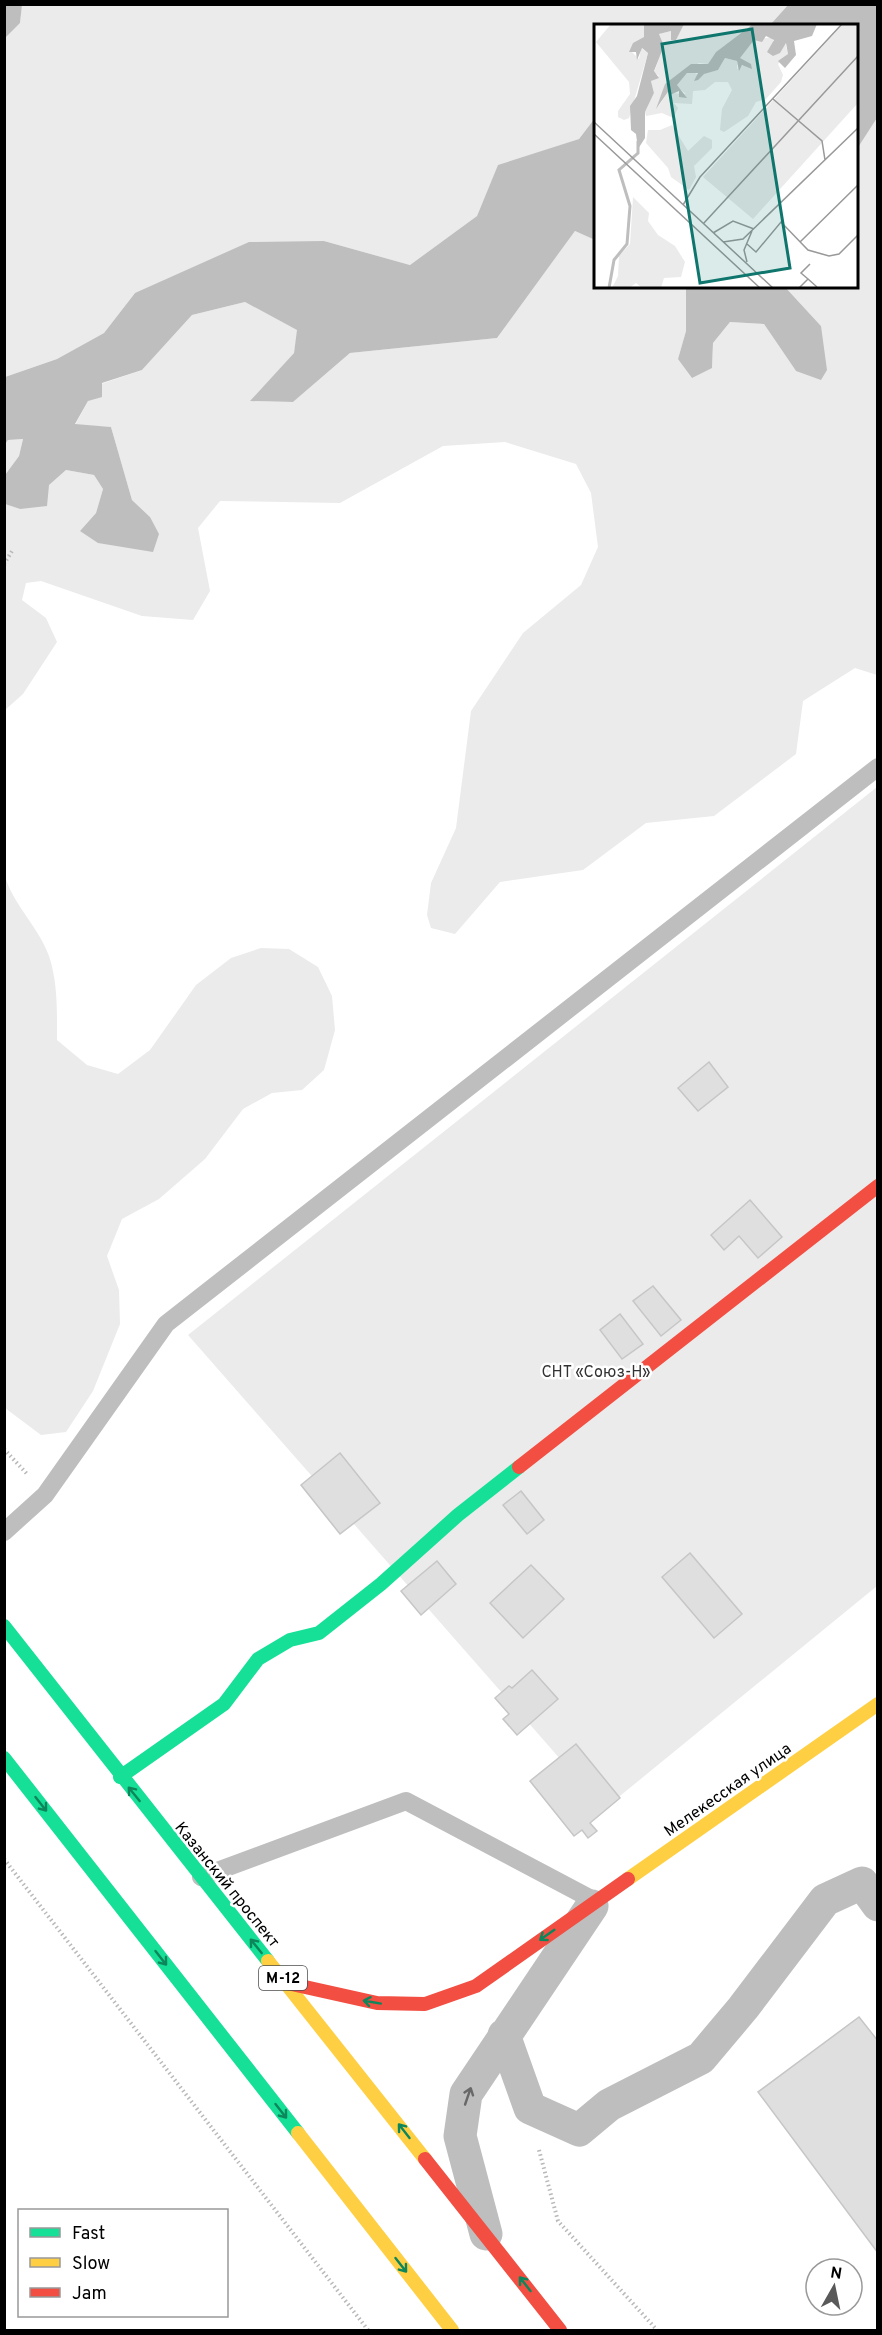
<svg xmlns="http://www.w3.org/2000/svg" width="882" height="2335" viewBox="0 0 882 2335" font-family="Overpass,sans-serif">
  <rect width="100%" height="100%" fill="#fff"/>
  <!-- green -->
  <path fill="#ebebeb" d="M22,4L788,5L770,25L596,26L595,118L579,139L498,166L477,216L410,265L324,241L135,293L104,333L57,359L5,377L4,39L20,23Z
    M877,118V675L855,668L803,701L796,754L714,816L646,823L583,870L500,882L455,934L431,928L427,915L431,883L456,828L471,711L523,633L581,585L598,547L591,493L576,464L505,442L443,446L340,503L220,501L198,528L210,591L193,620L142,616L41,581L26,583L22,600L46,618L57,642L23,694L5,710V504L20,509L66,470L94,475L103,489L96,513L80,531L150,517L132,500L111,427L75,425L88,401L101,384L142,370L192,315L245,302L298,330L294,353L251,401L293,402L350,353L497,338L575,231L595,240L596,286L686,287V331L678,359L712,368L713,343L730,322L764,324L796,371L821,326L785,287L856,286L857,149Z
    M23,439L19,456L5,475L4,444L8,440Z
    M877,787V1586L604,1809L188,1335Z
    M4,873C12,904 39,927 49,956C58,983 57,1012 57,1040L87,1065L118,1074L150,1050L196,985L231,958L261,948L289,949L318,967L332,996L335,1030L324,1070L302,1090L272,1093L243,1109L205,1159L159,1199L122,1219L107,1256L119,1290L120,1324L93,1391L66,1432L41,1435L5,1408Z"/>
  <!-- water -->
  <path fill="#bebebe" d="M5,4L22,5L20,23L5,38Z
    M788,5H877V118L857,149L856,26L770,25Z
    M595,118V240L575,231L497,338L350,353L293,402L250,401L294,353L297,330L245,302L192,315L142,370L102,383V397L88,401L75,424L111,427L132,500L150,517L159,534L153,552L98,543L80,531L96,513L103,489L94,475L66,470L49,485L47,506L20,509L5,504V475L19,456L23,439L8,440L5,444V377L57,359L104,333L135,293L249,242L324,241L410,265L477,216L498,165L579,139Z
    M686,287H785L821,326L827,370L821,380L796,371L764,324L730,322L713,343L712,368L692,378L678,359L686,331Z"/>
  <!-- building -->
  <path fill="#dfdfdf" stroke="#c6c6c6" stroke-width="1.5" d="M709,1062L728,1087L698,1111L678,1088Z
    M750,1200L782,1237L758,1258L739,1236L724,1250L711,1235Z
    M653,1286L681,1320L661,1336L633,1301Z
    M620,1314L643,1344L622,1359L600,1330Z
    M340,1453L380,1503L340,1534L301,1485Z
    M521,1491L544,1520L527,1534L503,1505Z
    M690,1553L742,1614L714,1638L662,1577Z
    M437,1561L456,1584L421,1615L401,1591Z
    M531,1565L564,1599L523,1638L490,1603Z
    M532,1670L558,1699L517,1735L503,1719L509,1714L495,1698L509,1686L512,1688Z
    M576,1744L620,1798L590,1823L597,1831L588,1838L582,1830L574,1836L530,1781Z
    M859,2017L878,2041V2253L758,2092Z"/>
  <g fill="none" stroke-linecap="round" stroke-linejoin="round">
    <!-- path -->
    <path stroke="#b9b9b9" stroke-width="4" stroke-dasharray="1.5 3" stroke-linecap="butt" d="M4,564L12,551
      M4,1449L28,1475
      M4,1859L368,2330
      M539,2150L558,2221L657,2330"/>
    <!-- lane -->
    <path stroke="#bebebe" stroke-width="18" d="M4,1532L45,1495L166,1324L878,767
      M201,1877L406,1801L595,1901"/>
    <!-- street -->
    <path stroke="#bebebe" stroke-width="33" d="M504,2035L530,2108L579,2130L609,2105L701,2058L743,2008L825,1900L862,1883L878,1905
      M486,2234L460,2136L466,2094L592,1906"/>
    <!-- fast -->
    <path stroke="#16e098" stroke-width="14" d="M4,1626L268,1961
      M4,1758L298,2133
      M120,1777L224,1704L258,1659L290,1640L319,1633L381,1584L458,1515L519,1467"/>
    <!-- slow -->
    <path stroke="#ffcf43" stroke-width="14" d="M628,1879L878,1704
      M268,1961L425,2159
      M298,2133L452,2330"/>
    <!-- jam -->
    <path stroke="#f24e42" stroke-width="14" d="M519,1467L878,1186
      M287,1983L377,2003L425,2004L476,1986L628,1879
      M425,2159L560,2330"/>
  </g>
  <!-- one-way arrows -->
  <defs><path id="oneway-shaft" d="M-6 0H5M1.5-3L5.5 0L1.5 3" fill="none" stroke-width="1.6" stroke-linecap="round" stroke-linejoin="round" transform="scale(1.5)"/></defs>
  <g stroke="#0d865b">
    <use href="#oneway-shaft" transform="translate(134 1794) rotate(-129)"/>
    <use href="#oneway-shaft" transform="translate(41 1804) rotate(52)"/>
    <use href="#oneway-shaft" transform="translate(547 1935) rotate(145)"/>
    <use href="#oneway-shaft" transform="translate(256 1946) rotate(-129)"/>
    <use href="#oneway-shaft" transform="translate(161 1958) rotate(52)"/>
    <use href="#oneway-shaft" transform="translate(372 2002) rotate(-170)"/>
    <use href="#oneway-shaft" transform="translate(281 2111) rotate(52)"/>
    <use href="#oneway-shaft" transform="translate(404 2131) rotate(-128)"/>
    <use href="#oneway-shaft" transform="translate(401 2265) rotate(52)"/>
    <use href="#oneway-shaft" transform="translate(525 2284) rotate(-128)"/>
  </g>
  <use stroke="#686868" href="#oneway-shaft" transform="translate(468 2096) rotate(-71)"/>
  <g text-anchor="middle" stroke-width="5" stroke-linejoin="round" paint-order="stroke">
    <!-- shield labels -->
    <rect fill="#fff" stroke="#4c4c4c" stroke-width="1.5" x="259" y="1966" width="48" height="24" rx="4.5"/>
    <g font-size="15" font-weight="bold" fill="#000">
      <text x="283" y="1983">М-12</text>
    </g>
    <!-- park labels -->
    <g font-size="16" fill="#323232" stroke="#fff">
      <text x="596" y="1377">СНТ «Союз-Н»</text>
    </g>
    <!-- street labels -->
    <g font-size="16" fill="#000" stroke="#fff">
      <text transform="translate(727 1789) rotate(-35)" y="6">Мелекесская улица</text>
      <text transform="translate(228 1884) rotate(51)" y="6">Казанский проспект</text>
    </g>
  </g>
  <!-- overview -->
  <g transform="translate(594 24)">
    <rect width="264" height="264" fill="#fff"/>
    <path d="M17,0H50L51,13L37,27L45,35L47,24L54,29L35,94L30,96L24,93V87L36,70L35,58L2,18ZM86,0H159L122,28L114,40L105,39L71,60L64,83L76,65V69L92,70L82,62L93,49L98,47L104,51L124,46L131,34L143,37V45L151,40L155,45L148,36L145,34L160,16L179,13V24L173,28L191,18L194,30L184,40L189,51L187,58L172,75L162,78L154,92L130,108L126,106L128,85L138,66L134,58H121L111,66L99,67L98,80L80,79L84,84L79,94L68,89L52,92L51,88L60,69L57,57L65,52L60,48L70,22L65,10L77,7L82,14ZM249,0H264V79L159,195L109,153ZM78,101L94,127L110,112L118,116V124L100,142L102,153L95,166L77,153L74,144L52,119L54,106H66ZM39,173L55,189L54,197L64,211L81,222L91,238L87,253L70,254L67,264H48L42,259L35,264H18L24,252L25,232L36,220Z" fill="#ebebeb"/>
    <path d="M50,0H90L82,16H77V7L65,10L70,22L60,47L65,54L57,57L60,69L51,88V114L44,125L42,110L37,106L36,82L43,72L54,29L48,24L43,36L42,28H35L39,19L50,13ZM159,0H223L218,12L200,17L202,31L191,44L184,37L194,30L192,19L186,29L179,32L173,28L180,16L172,12L168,18L160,16L146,34L157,40L158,45L148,41L145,47L143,37L131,34L124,46L110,50L104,56L100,57L104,49H93L83,61L93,74L85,73V67L76,71V65L62,85L71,60L97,40H114L122,28Z" fill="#bebebe"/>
    <path fill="none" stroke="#bebebe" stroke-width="3" d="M15,264L20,236L33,220L36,182L25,146L44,129V117"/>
    <path fill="none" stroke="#999" stroke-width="1.5" d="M179,75L228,117L231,136M0,98L179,264M0,110L166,264M89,181L106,153L248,0M109,200L264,32M119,209L139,197L160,205M129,218L149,215L264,104M206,218L264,161M153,220L162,228L187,198L214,226L235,232L245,230L264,211M153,238L150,226L158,207M214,255L207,249L216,240M205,264L214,255L223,263"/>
    <path fill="#0f766e" fill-opacity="0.15" stroke="#0f766e" stroke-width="3" d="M158,5L196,244L106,259L68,20Z"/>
    <rect width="264" height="264" fill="none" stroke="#000" stroke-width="3"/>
  </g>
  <!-- border -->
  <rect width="882" height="2335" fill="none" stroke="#000000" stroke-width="12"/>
  <!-- legend -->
  <rect x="18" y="2209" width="210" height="108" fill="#ffffff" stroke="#999999" stroke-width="1.5"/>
  <rect x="30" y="2228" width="30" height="9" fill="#16e098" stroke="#999999" stroke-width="1.5"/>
  <text x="72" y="2239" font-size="18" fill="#000000">Fast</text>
  <rect x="30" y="2258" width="30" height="9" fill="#ffcf43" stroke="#999999" stroke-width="1.5"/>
  <text x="72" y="2269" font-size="18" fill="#000000">Slow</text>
  <rect x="30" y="2288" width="30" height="9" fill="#f24e42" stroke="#999999" stroke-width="1.5"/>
  <text x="72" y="2299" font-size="18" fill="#000000">Jam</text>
  <!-- north arrow -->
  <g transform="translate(834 2287) rotate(9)"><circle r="28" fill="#ffffff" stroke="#999999" stroke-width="1.5"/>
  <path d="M0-4.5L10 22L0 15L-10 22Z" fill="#595959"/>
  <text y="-9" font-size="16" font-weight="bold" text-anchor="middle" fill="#000000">N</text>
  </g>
</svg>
